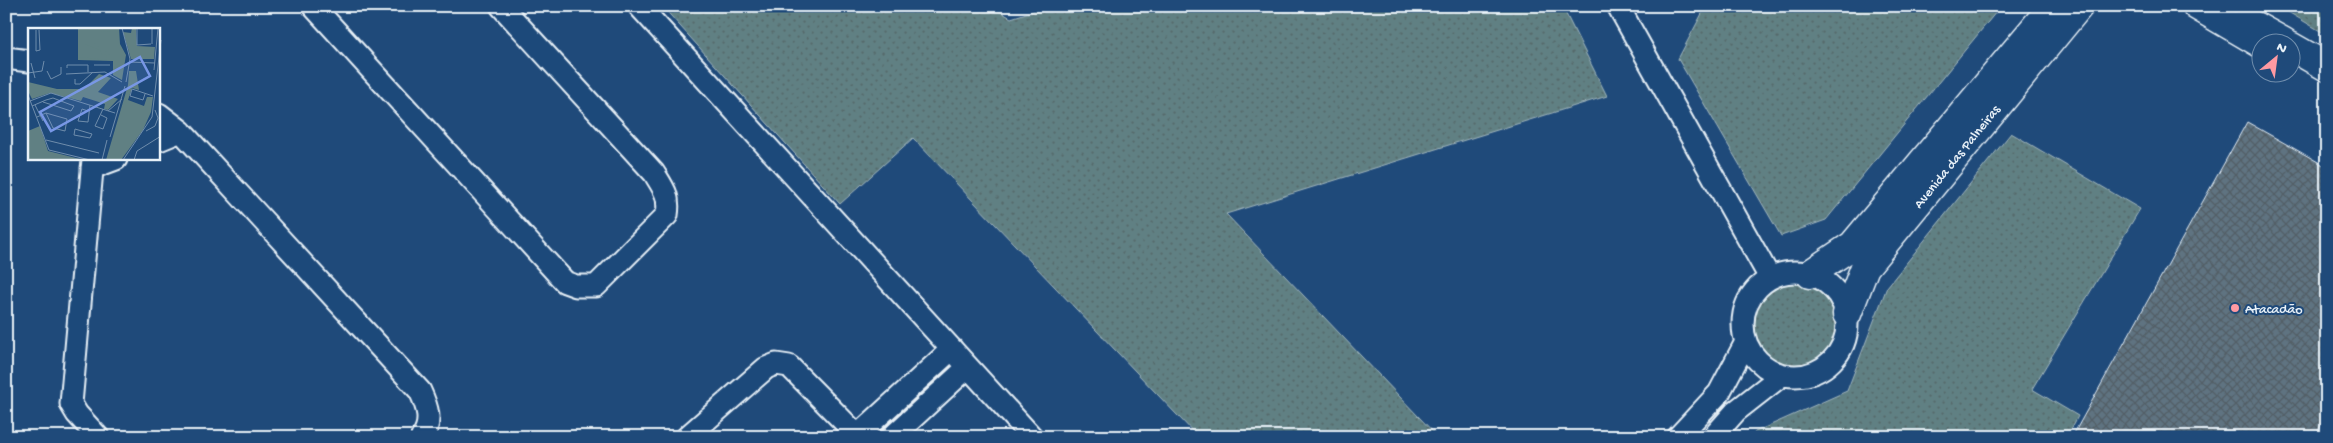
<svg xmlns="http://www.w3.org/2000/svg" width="2333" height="443" viewBox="0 0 2333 443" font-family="'Gochi Hand',sans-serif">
  <defs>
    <pattern id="grass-dots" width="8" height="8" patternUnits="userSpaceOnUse" patternTransform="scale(1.25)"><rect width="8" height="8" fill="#608083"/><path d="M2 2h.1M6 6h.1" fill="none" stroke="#546769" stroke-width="1.8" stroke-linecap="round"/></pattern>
    <pattern id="building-cross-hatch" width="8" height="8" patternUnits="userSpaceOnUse" patternTransform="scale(1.25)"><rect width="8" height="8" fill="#5f7381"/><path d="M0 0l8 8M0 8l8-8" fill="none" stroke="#525e66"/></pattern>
  </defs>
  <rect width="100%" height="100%" fill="#1f4a7a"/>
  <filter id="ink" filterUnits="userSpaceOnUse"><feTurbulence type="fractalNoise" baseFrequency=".02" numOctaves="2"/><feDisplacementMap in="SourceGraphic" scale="10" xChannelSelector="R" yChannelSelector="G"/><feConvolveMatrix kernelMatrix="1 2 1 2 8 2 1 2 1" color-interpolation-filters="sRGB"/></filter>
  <g filter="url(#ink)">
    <!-- grass -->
    <path fill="url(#grass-dots)" stroke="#a4b8be" d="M662,6H991L1011,18L1048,6H1562L1607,96L1226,214L1438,437H1198L913,138L840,204Z
      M1706,6H2001L1826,220L1781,236L1678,59Z
      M2278,6H2327V35Z
      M2011,133L2140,209L2032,389L2078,416L2067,437H1751L1755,432L1847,391L1887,287Z
      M1751 325a44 44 0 1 1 88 0a44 44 0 1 1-88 0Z"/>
    <!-- building -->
    <path fill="url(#building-cross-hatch)" stroke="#e8f1f8" d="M2247,122L2327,167V413L2315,437H2072Z"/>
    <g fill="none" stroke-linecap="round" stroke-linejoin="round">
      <defs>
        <path id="street" d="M313,6L565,282L576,286H596L667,215C670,196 664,189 654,173L501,6
          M639,6L1032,437
          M1618,6L1770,278
          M6,58L29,61
          M159,114L181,131L420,391C427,406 433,422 422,437
          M159,140L181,131
          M93,159L71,404L77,414L98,437
          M92,168L116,159
          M1743 324a52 52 0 1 1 104 0a52 52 0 1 1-104 0Z
          M858,435L952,349
          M687,437L766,368L776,364L789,366L859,437
          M892,437L968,367
          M1678,437L1719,393L1746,342
          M1713,437L1736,411L1782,375"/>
        <path id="secondary" d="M2197,6L2260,43
          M2246,21L2284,42
          M2290,46L2327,67
          M1810,274L1853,245L2053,6
          M1847,314L1865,267L2079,6"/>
      </defs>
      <!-- street casing -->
      <use href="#street" stroke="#e8f1f8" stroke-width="25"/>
      <!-- secondary casing -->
      <use href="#secondary" stroke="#e8f1f8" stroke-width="31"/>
      <!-- street -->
      <use href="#street" stroke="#1f4a7a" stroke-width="21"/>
      <!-- secondary -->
      <use href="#secondary" stroke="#1f4a7a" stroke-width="28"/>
    </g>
  </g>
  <!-- markers -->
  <circle fill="#ff9aa2" stroke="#1f4a7a" stroke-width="2" cx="2235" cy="308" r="5"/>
  <g text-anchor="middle" stroke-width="4" stroke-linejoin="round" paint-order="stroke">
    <!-- street labels -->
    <g font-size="14" fill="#e8f1f8" stroke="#1f4a7a">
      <text transform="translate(1956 156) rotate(-51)" y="5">Avenida das Palneiras</text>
    </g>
    <!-- poi labels -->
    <g font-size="14" fill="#e8f1f8" stroke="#1f4a7a" text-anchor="start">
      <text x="2245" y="313">Atacadão</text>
    </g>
  </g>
  <!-- overview -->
  <g transform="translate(28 28)">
    <rect width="132" height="132" fill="#1f4a7a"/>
    <path d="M50,0H91L92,16L98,27L94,52L85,47V33L50,32ZM104,0H108L109,18L127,19L126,31H103L95,4L103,5ZM101,43H108L111,62L104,60L100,72L116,78L119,69H125L123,84L115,102L93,132H78L100,57ZM71,46L83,50L70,64L90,71L80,82L76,81L77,76L55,69L53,73L22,65L4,71L0,63V54L29,61H56ZM12,98L20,123L56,132H0V103Z" fill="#608083"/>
    <path d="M81,0L90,3L91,11L85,20V29L63,13L66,9L71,12L74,3L83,4ZM57,16L72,22L74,27L78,26L79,32L51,29L57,25Z" fill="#608083"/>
    <path fill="none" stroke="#6f8dac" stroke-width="1" d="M6,0H30M94,0L102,31L98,54M109,0V17L123,16M124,0V16M8,2V23L12,22L11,2M101,34L127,35M3,35L7,50M66,37H82M39,40V37H60V44M126,42L130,0M19,43L23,51L33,46V39M0,45L14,43L16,33M38,46L77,44L94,54M47,51V56H52L65,44M117,66L115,72L102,68L104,61L125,68M0,67L21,122L62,132M2,73L23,65L87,85M7,77L15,93M4,78L18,72L25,70L46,78L43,83L15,74M60,83L54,81L50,93L60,94L62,77M80,83L94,71M73,87L79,90L75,101L67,98L75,81M9,89L18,85L39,91L37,103L25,100L18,85M47,101L64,106L62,110L46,107ZM118,103L127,98L130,90L127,82M82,109L97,58M18,112L71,125M74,132L79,112M95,132L124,89L133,12M106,132L109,123L133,108"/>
    <path fill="#7897e6" fill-opacity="0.15" stroke="#7897e6" stroke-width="2.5" d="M112,29L122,48L23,103L12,84Z"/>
    <rect width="132" height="132" fill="none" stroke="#e8f1f8" stroke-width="2.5"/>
  </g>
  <!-- margin -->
  <rect width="2333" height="443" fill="none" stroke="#1f4a7a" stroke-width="25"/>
  <rect x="12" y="12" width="2308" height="418" fill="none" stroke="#e8f1f8" stroke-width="2" filter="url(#ink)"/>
  <!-- north arrow -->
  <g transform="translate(2276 58) rotate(29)"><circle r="24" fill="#1f4a7a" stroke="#6f8dac"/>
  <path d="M0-4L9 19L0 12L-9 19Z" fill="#ff9aa2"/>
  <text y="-8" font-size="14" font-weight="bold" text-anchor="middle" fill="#e8f1f8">N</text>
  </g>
</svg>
